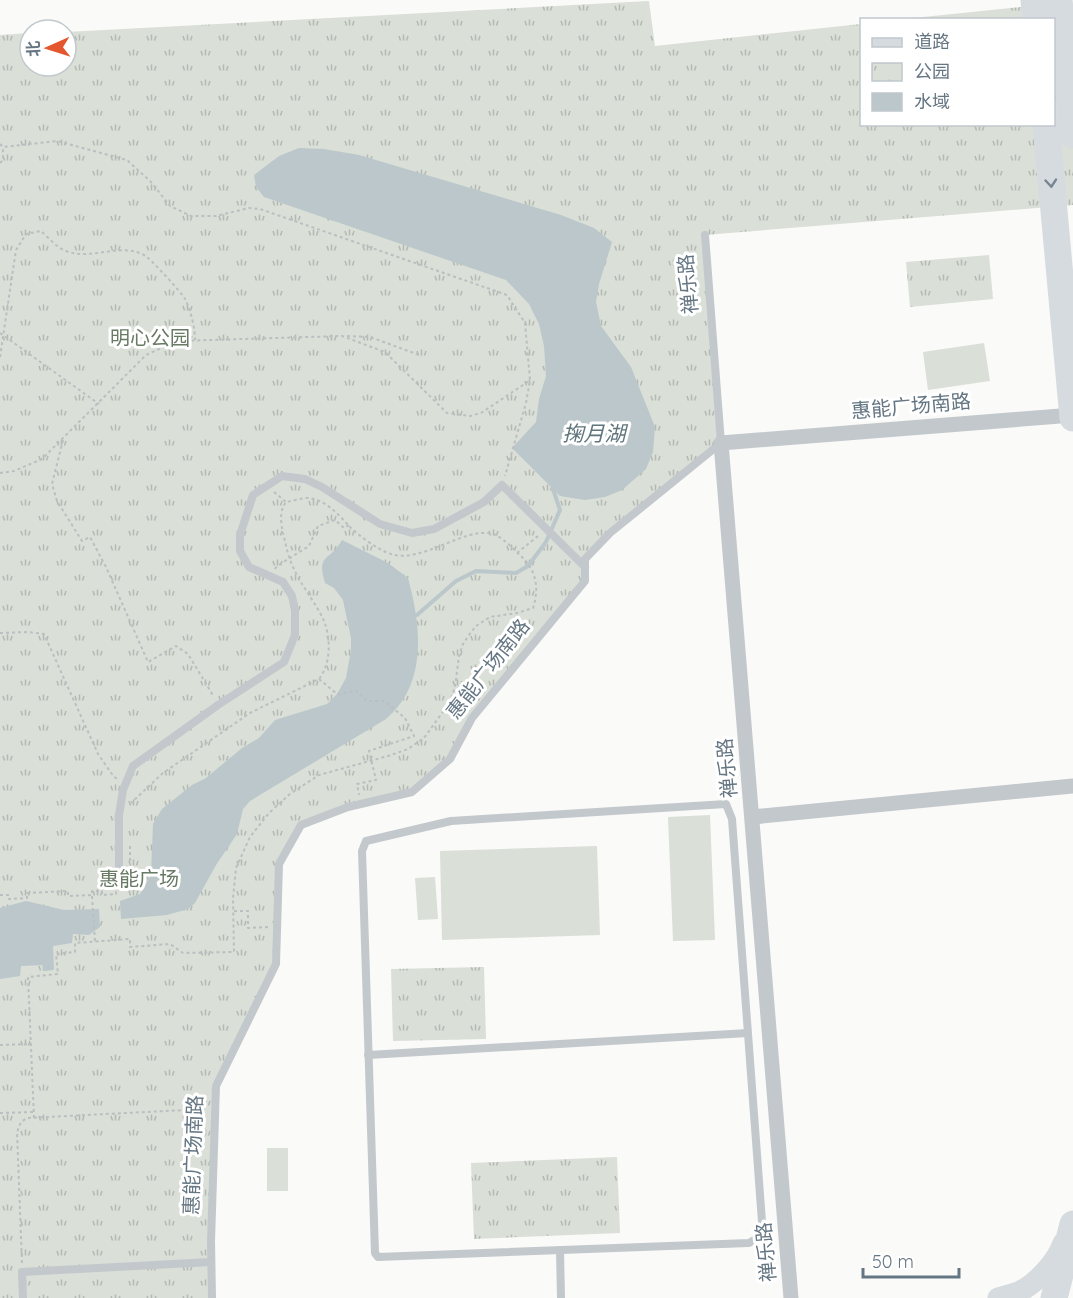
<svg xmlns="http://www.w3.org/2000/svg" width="1073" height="1298" viewBox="0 0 1073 1298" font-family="Quicksand,'Noto Sans SC',sans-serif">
  <defs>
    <pattern id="park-tufts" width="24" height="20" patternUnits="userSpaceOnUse" patternTransform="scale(1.5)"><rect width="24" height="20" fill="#dadfd7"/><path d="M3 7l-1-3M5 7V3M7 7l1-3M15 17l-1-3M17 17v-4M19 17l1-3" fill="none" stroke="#b4b9b4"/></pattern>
  </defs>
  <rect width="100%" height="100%" fill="#fafaf8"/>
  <!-- green -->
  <path fill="#dadfd7" d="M984,343L990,381L928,390L923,352Z
    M710,815L715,940L673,941L668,817Z
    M597,846L600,935L442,940L440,851Z
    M435,877L438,919L418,920L415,878Z
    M267,1148H288V1191H267Z"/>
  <!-- park -->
  <path fill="url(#park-tufts)" d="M649,1L655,46L861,24L862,124H1054V20L904,19L1059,3L1073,135V205L705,235L721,443L610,533L586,559L585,581L472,718L450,759L412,792L349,807L301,825L279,864L276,964L216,1086L212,1298H0V35L30,33V66H66V32Z
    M989,255L993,299L910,307L906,262Z
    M484,967L486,1039L393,1041L391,969Z
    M617,1157L620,1233L474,1239L471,1163Z"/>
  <!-- water -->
  <path fill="#bbc7cb" d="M299,148L324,149L359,155L561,215L594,228L612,242L599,284L596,302L601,326L631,367L655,427L653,452L646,469L622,490L605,497L585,500L560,496L512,448L536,422L539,399L546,376L544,346L539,324L529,304L506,280L264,197L256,187L254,175L279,156Z
    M342,540L388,563L408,578C421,625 428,684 386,719L250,801L243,809L237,834L216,865L195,903L188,909L167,915L121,919L120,901L140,894L151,875L153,824L162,809L192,785L206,778L242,748L259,738L275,720L327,704L337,694L346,678L351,650V638L343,600L334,588L325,583C316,553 330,562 342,540Z
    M26,901L64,910L99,909L100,927L89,935L73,934L72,943L53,946L54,970L43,971V965L21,966L20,976L0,979V908Z"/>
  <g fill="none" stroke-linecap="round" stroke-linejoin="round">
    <!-- stream -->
    <path stroke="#bbc7cb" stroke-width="4" d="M417,615L456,581L476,571L516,573L528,566L546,542L560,510L553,489"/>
    <!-- path -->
    <path stroke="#bbbfc2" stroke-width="2" stroke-dasharray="3 3" stroke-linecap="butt" d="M0,144L3,147L57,141L127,160L151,182L170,206L191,216H216L249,208L260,209L507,295L525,323L530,380L526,403L505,476
      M0,163L3,160V147
      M0,333L99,404
      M347,336L370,337L422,356
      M0,357L16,250L26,234L41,231C48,237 57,248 66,251C92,261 119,242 144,255C149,257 183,294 185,299C191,311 195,328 195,340
      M63,440L52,484L57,501L82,541L90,537L106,567L148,662L176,646L188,654L214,697
      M0,473L14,471L42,459L146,355L177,341L342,336L385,352L447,413L470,416L481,413L529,381
      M274,492L286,502
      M517,553L538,536
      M275,569L277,566L309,546L318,526L335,520L344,528L349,525
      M0,633L28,632L44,634L98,754L114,777L118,779
      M319,679L337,694L357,691L367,701H384L405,718L414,736L369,751L376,780L357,784L359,795
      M130,861V846
      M0,895H9V899L27,898V893L68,891V896L92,895V891H102V895L116,894V890L124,889L123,877
      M92,896L95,941
      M234,911H248V928L268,927
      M0,1045L30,1044
      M0,1113L34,1112
      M34,1118L28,977L58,974L56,954L75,952V943L130,939V947L170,944L183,953L234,952L233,898L236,868L250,837L269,813L290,794L319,775L388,756L408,749L424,738L450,702L455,687L459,656L463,644L469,635L476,626L490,617L517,613L533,608C539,590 537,571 522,557C514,550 503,537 493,534C465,526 422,564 391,554C378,550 358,535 349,526C338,514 326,500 308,498C301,498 293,501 286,502C279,511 281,523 283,533C286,545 288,557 294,569C302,587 316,603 324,621C331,638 331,664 319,679L250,713L163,773L131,803
      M22,1263L17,1132L21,1122L27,1118L205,1109"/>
    <!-- lane -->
    <path stroke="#c3c8cc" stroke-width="8" d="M726,804L732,819L763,1235L749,1243L378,1257L375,1253L362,851L366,841L451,821Z
      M119,868V815L123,790L133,766L218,705L284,662L295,635V610L292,596L283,582L249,567L240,551V535L253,495L282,476L305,479L322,487L380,524L412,533L434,529L484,502L502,485L585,567
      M368,1055L748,1033
      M560,1250L561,1298
      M23,1298L22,1272L211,1262
      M212,1298L211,1241L216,1086L276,964L279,864L301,825L348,807L412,792L450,759L472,718L585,581V559L610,533L721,443L705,235"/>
    <!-- street -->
    <path stroke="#c3c8cc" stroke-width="15" d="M752,817L1073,786
      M791,1298L721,443L1073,415"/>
    <!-- secondary -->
    <path stroke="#d6dbdf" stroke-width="21" d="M998,1298C1007,1295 1018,1293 1026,1288C1041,1278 1057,1260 1063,1243"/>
    <!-- highway -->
    <path stroke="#d6dbdf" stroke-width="27" d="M1034,0L1036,20
      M1059,0L1073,135
      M1046,124L1073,418
      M1054,1298L1073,1224"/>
  </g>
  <!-- one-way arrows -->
  <defs><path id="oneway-chevron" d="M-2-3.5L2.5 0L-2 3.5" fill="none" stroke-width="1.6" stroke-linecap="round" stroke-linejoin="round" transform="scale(1.5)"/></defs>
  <use stroke="#768591" href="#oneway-chevron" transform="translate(1051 183) rotate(85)"/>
  <g text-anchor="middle" stroke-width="6" stroke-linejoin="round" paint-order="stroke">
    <!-- street labels -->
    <g font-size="20" fill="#657683" stroke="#fff">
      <text transform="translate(688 284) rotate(-95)" y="7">禅乐路</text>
      <text transform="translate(911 406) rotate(-5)" y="7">惠能广场南路</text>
      <text transform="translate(488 669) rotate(-52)" y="7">惠能广场南路</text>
      <text transform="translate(727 768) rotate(-95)" y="7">禅乐路</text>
      <text transform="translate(193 1155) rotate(-88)" y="7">惠能广场南路</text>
      <text transform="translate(766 1252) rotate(-95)" y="7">禅乐路</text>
    </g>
    <!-- park labels -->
    <g font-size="20" fill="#687a64" stroke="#fff">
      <text x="150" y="345">明心公园</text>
      <text x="139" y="886">惠能广场</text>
    </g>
    <!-- water labels -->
    <g font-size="21" font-style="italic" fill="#60757c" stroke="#fff">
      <text x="594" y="441">掬月湖</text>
    </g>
  </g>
  <!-- legend -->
  <rect x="860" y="18" width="195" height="108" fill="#ffffff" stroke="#c1c8cd" stroke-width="1.5"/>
  <rect x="872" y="38" width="30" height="9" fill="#d6dbdf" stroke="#c1c8cd" stroke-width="1.5"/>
  <text x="914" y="48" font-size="18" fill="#657683">道路</text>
  <rect x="872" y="63" width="30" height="18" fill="url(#park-tufts)" stroke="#c1c8cd" stroke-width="1.5"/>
  <text x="914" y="78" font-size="18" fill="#657683">公园</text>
  <rect x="872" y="93" width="30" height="18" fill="#bbc7cb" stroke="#c1c8cd" stroke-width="1.5"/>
  <text x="914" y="108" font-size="18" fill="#657683">水域</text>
  <!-- north arrow -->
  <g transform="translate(48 48) rotate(267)"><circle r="28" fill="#ffffff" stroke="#c1c8cd" stroke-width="1.5"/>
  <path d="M0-4.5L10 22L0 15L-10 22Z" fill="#e4572e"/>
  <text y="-9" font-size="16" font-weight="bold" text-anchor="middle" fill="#657683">北</text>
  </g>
  <!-- scale -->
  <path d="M863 1268v9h96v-9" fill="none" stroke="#657683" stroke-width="3"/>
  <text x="872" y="1268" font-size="18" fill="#657683" stroke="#ffffff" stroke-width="4.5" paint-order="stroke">50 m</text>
</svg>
